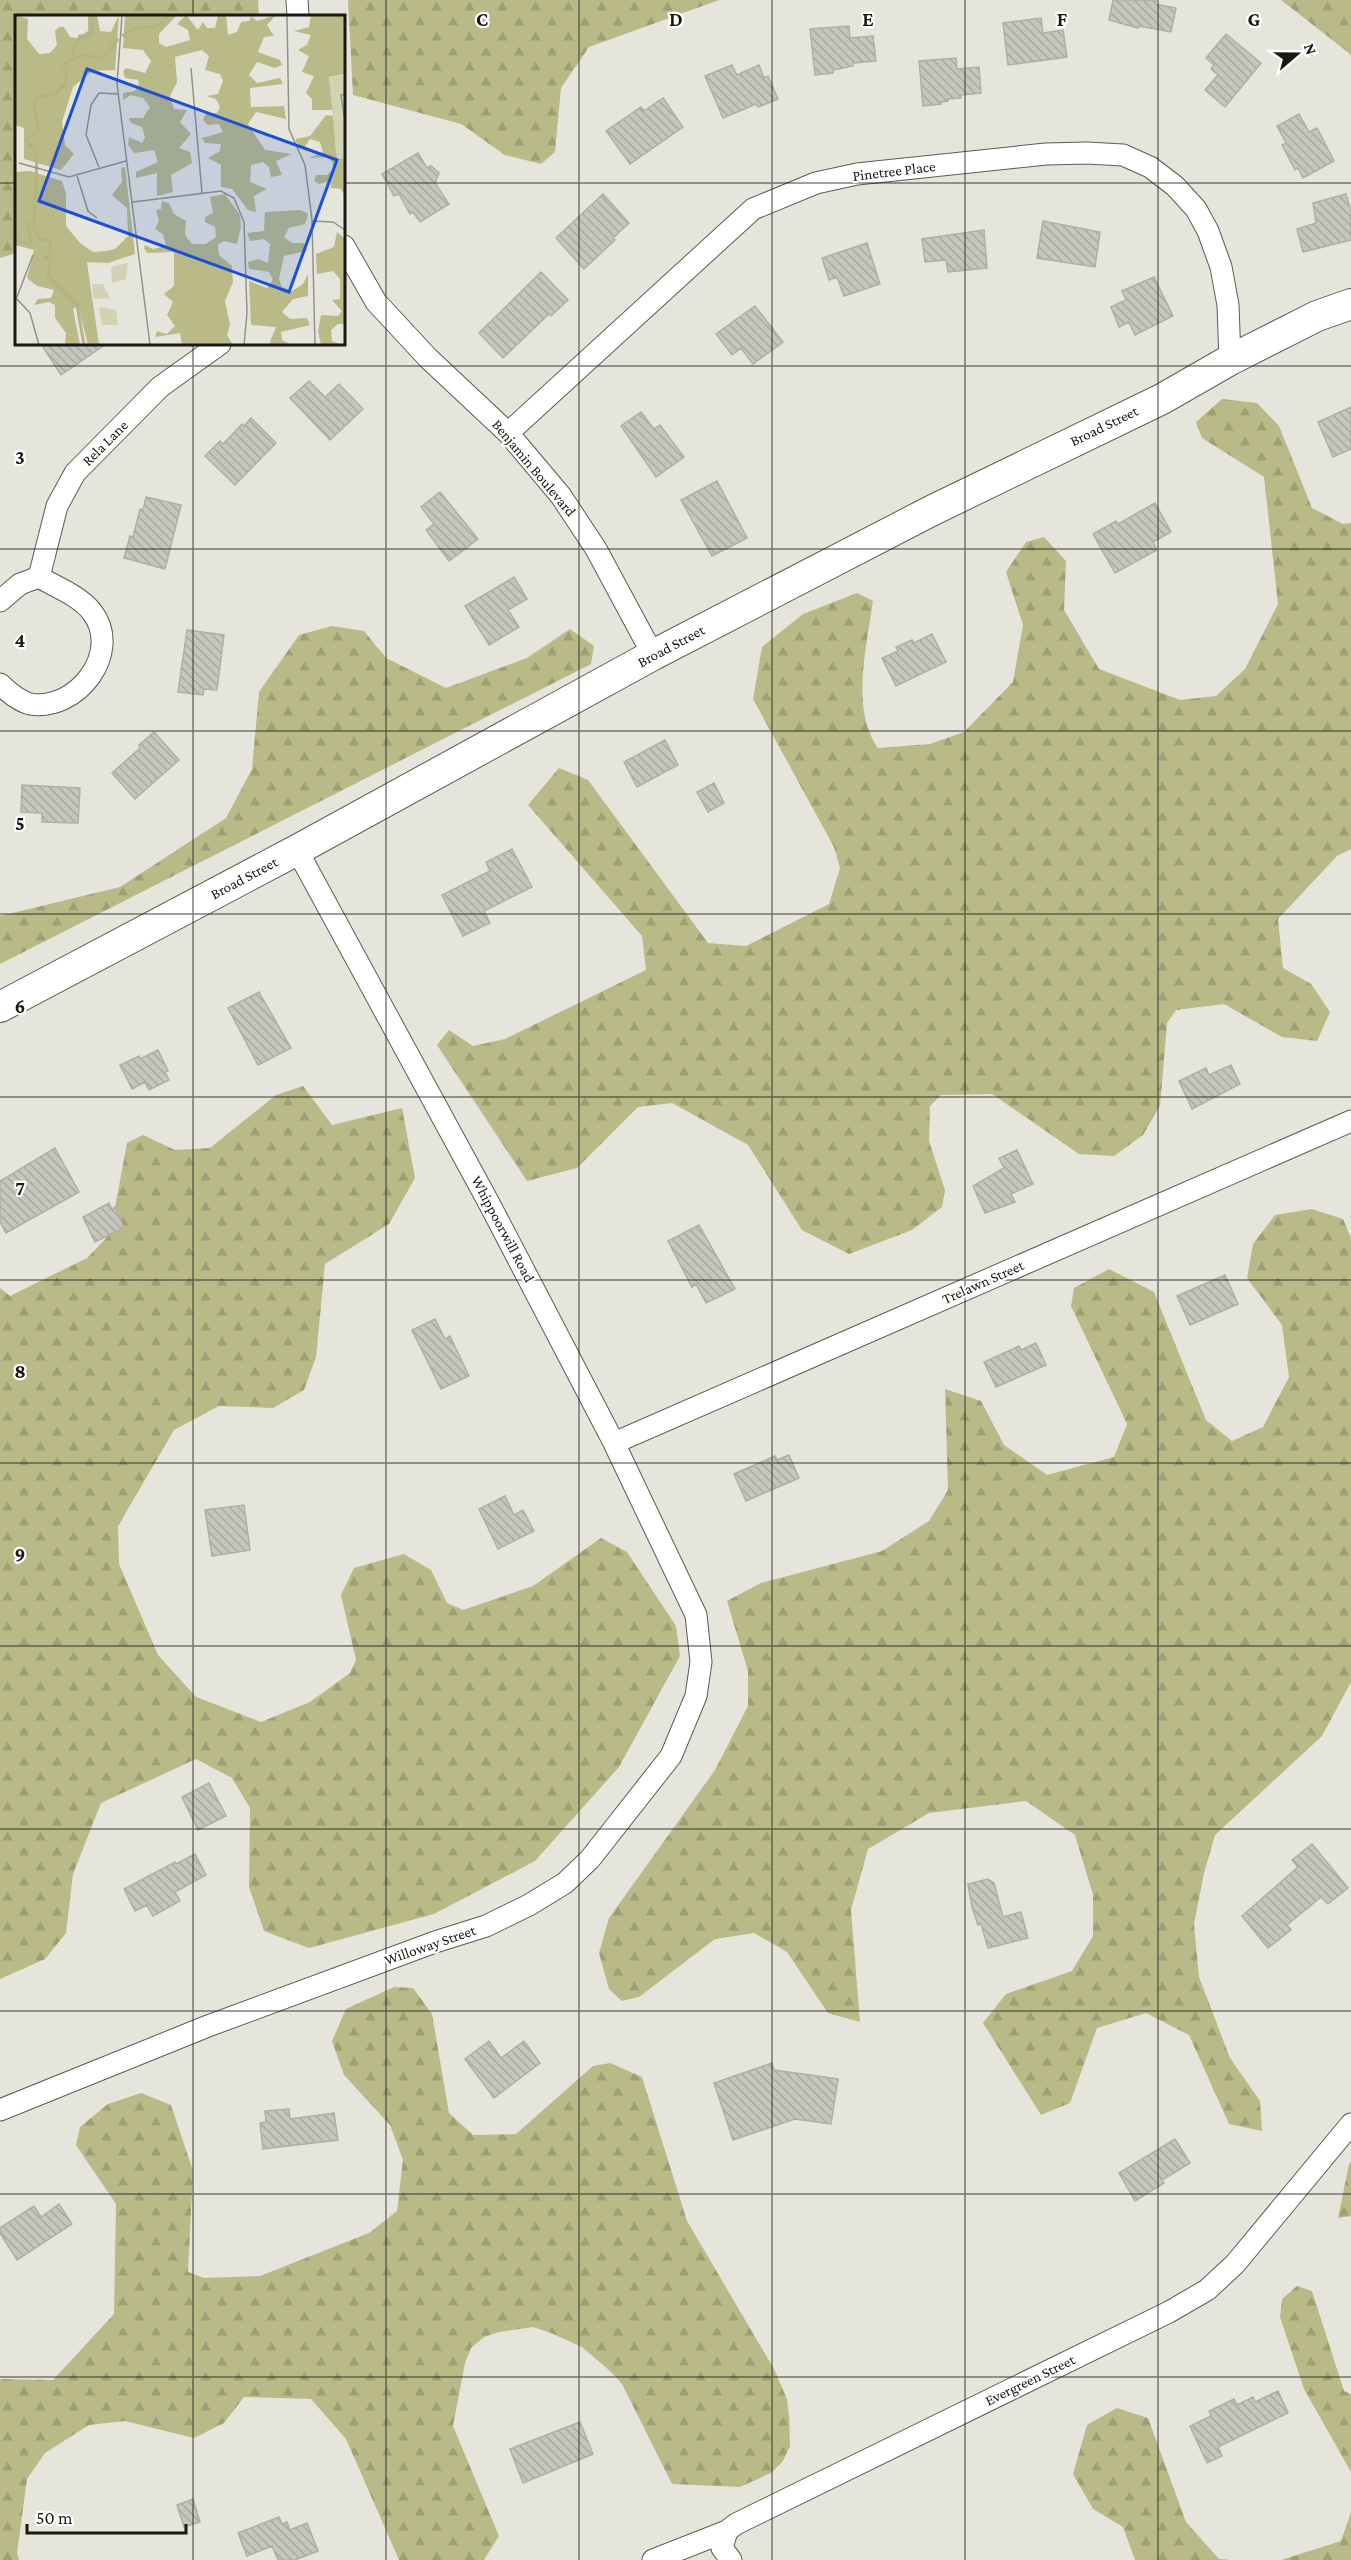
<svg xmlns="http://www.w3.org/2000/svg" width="1351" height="2560" viewBox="0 0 1351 2560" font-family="'Crimson Pro',serif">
  <defs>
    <pattern id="forest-firs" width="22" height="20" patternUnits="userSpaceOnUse" patternTransform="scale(1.5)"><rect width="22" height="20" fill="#baba88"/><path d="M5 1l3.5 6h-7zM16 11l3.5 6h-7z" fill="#9f9f74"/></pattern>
    <pattern id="building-back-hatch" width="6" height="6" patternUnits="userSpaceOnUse" patternTransform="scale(1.5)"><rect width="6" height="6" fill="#c5c6bc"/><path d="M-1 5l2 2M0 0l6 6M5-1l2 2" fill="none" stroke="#a8a9a1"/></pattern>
  </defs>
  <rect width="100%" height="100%" fill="#e5e5db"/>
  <!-- forest -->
  <path fill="url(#forest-firs)" d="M0,0H258L259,16H16V253L0,258Z
    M348,0H719L589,47L561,88L555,152L541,164L505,155L461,124L353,95Z
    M1281,0H1351V56L1349,53Z
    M1222,399L1257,403L1279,426L1312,508L1343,524L1351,523V849L1337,856L1278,919L1283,968L1311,984L1330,1012L1317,1041L1282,1037L1224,1004L1176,1010L1167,1023L1160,1106L1143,1135L1114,1156L1079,1154L992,1094L941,1095L930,1106L929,1141L945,1190L942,1207L912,1230L849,1254L802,1230L748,1145L672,1103L638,1107L577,1168L527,1181L437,1045L449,1030L473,1046L505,1039L646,970L642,936L528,805L559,768L588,780L708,943L746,946L829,904L840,868L834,847L753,699L762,647L803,614L857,593L873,601C867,645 850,710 878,748L930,744L964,732L1013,682L1023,625L1006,572L1026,542L1044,537L1066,561L1064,610L1099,669L1180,700L1216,696L1245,669L1278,604L1264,477L1202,438L1196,422Z
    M332,626L364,631L386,658L446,688L527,658L570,629L594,646L591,664L0,964V916L120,887L226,818L252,769L259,692L299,635Z
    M303,1086L332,1125L402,1108L415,1178L389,1224L325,1264L316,1357L304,1390L273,1408L219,1406L174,1430L118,1526L119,1564L158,1655L196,1697L261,1722L310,1702L350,1673L356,1660L341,1595L354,1568L404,1554L431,1570L447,1603L463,1610L533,1586L601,1538L627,1552L676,1626L680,1656L619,1767L535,1861L434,1914L309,1948L264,1931L249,1887L250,1808L232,1778L196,1759L101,1803L73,1874L66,1933L45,1959L0,1979V1288L10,1296L87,1258L110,1234L127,1143L143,1135L175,1150L210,1148L276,1095Z
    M1312,1209L1343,1219L1351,1238V1682L1322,1736L1215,1835L1204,1873L1194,1924L1199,1977L1230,2058L1260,2101L1262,2131L1229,2124L1189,2035L1146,2013L1097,2028L1070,2103L1041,2115L983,2023L1006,1994L1072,1971L1093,1936V1895L1075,1835L1026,1801L929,1813L868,1849L851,1910L860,2022L828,2013L787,1952L754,1933L715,1939L639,1997L622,2001L609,1989L599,1953L609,1918L715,1770L748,1706V1671L727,1601L761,1583L882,1551L929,1521L948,1490L945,1389L981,1401L1004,1445L1047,1475L1114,1457L1127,1424L1071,1306L1074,1288L1109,1269L1154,1292L1206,1420L1232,1441L1263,1427L1289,1377L1282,1325L1247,1278L1253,1244L1275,1215Z
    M394,1987L413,1988L432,2014L449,2113L473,2135L516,2134L593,2066L610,2063L642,2077L687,2221L774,2369L787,2399L789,2415L790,2446L783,2461L771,2473L740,2487L672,2484L622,2384L610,2371L582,2347L551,2333L533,2327L499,2332L484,2337L471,2348L465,2363L453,2426L499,2536L484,2560H399L346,2439L311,2399L244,2397L224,2423L194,2438L125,2421L89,2425L45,2453L27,2479L17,2553L19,2560H0V2379L53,2380L114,2314L116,2204L76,2145L80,2127L108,2104L141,2093L171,2105L193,2171L188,2272L204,2278L260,2276L369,2233L397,2211L403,2160L390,2125L344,2075L332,2041L346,2009Z
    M1351,2162V2216L1338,2218L1349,2164Z
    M1297,2286L1312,2291L1344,2391L1351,2394V2472L1304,2389L1280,2317L1282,2299Z
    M1117,2408L1148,2418L1186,2522L1219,2559L1230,2560H1135L1123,2527L1093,2509L1073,2474L1087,2425Z
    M1351,2512V2560H1281L1341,2541Z"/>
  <!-- building -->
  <path fill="url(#building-back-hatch)" stroke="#afafa5" stroke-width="1.5" d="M1113,0H1156L1155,4L1176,8L1171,32L1139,26L1138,28L1109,20Z
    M1041,18L1043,33L1063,30L1067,57L1008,65L1003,23Z
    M849,26L850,38L873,36L876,61L853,63V66L833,70V73L815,75L810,29Z
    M1226,34L1261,63L1225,107L1205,90L1218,75L1211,69L1214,65L1206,58Z
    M956,58L957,69L979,67L981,93L960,95L961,98L948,99V101L941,102V104L923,106L919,61Z
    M732,65L737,75L759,65L764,78L768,76L778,99L758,107L756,104L723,118L705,76Z
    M663,98L683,127L630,164L606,131L641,107L644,111Z
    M1299,114L1309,132L1317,128L1334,161L1303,178L1298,168L1295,170L1282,145L1286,143L1277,126Z
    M418,153L427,168L431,166L439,173L435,183L449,204L420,222L413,212L410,214L399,194L394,196L382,174Z
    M603,194L629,223L613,238L615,240L584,269L556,238Z
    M1346,194L1351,212V240L1303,252L1297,229L1316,223L1313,203Z
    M1043,221L1100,232L1095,267L1037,258Z
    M984,230L987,268L948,272L946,260L925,262L922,239Z
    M867,243L880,284L844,296L837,277L829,280L822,258Z
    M541,272L568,300L551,316L549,314L503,358L479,333Z
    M1154,277L1173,316L1135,335L1129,322L1119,327L1111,307L1126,300L1122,291Z
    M755,306L783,342L753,364L741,348L732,355L716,334Z
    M41,344H106L61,375Z
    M309,381L325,397L339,384L363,409L330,440L290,398Z
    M1351,407V449L1333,457L1318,422Z
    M641,412L654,429L660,425L684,457L656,477L621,426Z
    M251,418L276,443L235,485L205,456L220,441L223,444L242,424L244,426Z
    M717,481L747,538L712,556L681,500Z
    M440,492L478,539L449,561L426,530L434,524L421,507Z
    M146,497L181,505L165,569L124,558L130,536L133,537L140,509L143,510Z
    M1155,503L1171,532L1153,542L1157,550L1115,573L1093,534L1116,521L1118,524Z
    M514,577L527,599L508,610L519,627L489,645L465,606Z
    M187,630L224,635L217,690L204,689L203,695L178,692Z
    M932,634L946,662L896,686L882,658L898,651L896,647L912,640L914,643Z
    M154,732L179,760L135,799L112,773L140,748L139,745Z
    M665,740L678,765L637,787L624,762Z
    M714,783L724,803L708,812L697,792Z
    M22,785L80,788L78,823L42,822V813L21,812Z
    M512,849L532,887L484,911L490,923L463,936L442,895L490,871L486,862Z
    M259,992L291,1048L258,1065L228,1008Z
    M158,1050L168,1071L165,1072L169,1080L149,1090L145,1082L132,1089L120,1065L139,1056L140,1059Z
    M1231,1065L1240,1084L1192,1109L1179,1081L1206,1068L1209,1075Z
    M55,1148L79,1192L6,1233L0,1222V1181Z
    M1017,1150L1033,1184L1011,1194L1015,1202L985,1213L973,1186L1004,1168L999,1158Z
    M109,1203L112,1209L115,1207L124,1228L95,1242L83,1217Z
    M699,1225L735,1289L706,1303L696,1284L692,1287L668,1241Z
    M1225,1275L1238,1304L1190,1325L1177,1296Z
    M435,1319L445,1339L450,1336L469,1376L441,1389L412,1330Z
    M1036,1343L1046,1365L996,1387L984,1362L1019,1346L1021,1350Z
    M789,1455L799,1478L746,1501L734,1474L775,1456L777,1460Z
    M505,1496L514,1515L523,1510L534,1531L498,1549L479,1509Z
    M244,1505L250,1550L212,1556L205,1510Z
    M209,1783L226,1816L198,1830L182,1797Z
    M1312,1844L1348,1888L1328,1904L1321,1897L1287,1925L1291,1930L1268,1948L1242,1916L1298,1867L1292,1860Z
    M195,1854L206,1875L175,1892L180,1901L153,1916L147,1905L135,1911L124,1889L175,1862L176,1864Z
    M988,1879L994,1883L1003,1917L1021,1912L1028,1938L988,1948L981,1924L978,1925L972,1907L968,1884Z
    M489,2041L501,2058L524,2041L540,2063L494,2098L465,2059Z
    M772,2063L774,2070L838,2079L831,2124L795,2119L733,2140L714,2083Z
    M289,2109L290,2119L334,2113L338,2140L263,2149L260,2123L266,2122L265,2111Z
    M1175,2139L1190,2163L1162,2180L1164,2183L1135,2201L1119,2173Z
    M59,2204L72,2224L17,2260L0,2233V2228L34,2206L41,2217Z
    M1278,2391L1288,2413L1218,2447L1222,2456L1207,2463L1190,2426L1211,2416L1209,2411L1234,2399L1237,2405L1253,2397L1255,2402Z
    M580,2422L593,2454L523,2483L510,2449Z
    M193,2499L200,2522L184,2527L177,2505Z
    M279,2517L282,2524L287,2522L290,2530L307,2523L318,2551L295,2560H278L272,2546L247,2556L238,2533Z"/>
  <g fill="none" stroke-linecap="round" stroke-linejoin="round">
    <defs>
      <path id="street" d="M297,0L298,16
        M344,246L376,302L428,358L508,433L561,496L596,549L653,655
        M508,433L753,209L816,183L857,174L1046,154L1087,153L1123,155L1150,167L1175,186L1196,209L1208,231L1221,267L1228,305L1230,360
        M39,577L57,506L75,473L160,387L220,344
        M0,601L20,584L39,577C56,587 80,596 92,612C123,652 77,712 30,704C19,701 8,692 0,684
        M614,1443L1351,1121
        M0,2110L208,2026L435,1942L486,1926L529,1905L565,1883L590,1859L671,1756L696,1696L701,1662L696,1615L614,1443L490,1205L297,850
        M727,2531L722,2548L731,2560
        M653,2560L727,2531L736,2524L1169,2312L1207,2290L1235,2264L1351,2124"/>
      <path id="secondary" d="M0,1007L297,850L653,655L931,511L1162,399L1230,360L1317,316L1351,304"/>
    </defs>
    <!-- street casing -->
    <use href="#street" stroke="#5b5c53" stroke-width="23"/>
    <!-- secondary casing -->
    <use href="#secondary" stroke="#5b5c53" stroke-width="32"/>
    <!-- street -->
    <use href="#street" stroke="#fff" stroke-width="21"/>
    <!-- secondary -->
    <use href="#secondary" stroke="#fff" stroke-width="30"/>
  </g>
  <!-- grid -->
  <path fill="none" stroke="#181814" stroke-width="1.5" stroke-opacity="0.55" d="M193,0V16M386,0V2560M579,0V2560M772,0V2560M965,0V2560M1158,0V2560M0,183H16M344,183H1351M193,344V2560M0,366H1351M0,549H1351M0,731H1351M0,914H1351M0,1097H1351M0,1280H1351M0,1463H1351M0,1646H1351M0,1829H1351M0,2011H1351M0,2194H1351M0,2377H1351"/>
  <g text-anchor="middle" stroke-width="4.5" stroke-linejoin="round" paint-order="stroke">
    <!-- street labels -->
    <g font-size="15" fill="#181814" stroke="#fff">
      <text transform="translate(894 171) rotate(-7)" y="5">Pinetree Place</text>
      <text transform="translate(1104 426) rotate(-26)" y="5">Broad Street</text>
      <text transform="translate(105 443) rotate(-45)" y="5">Rela Lane</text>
      <text transform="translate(534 468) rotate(50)" y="5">Benjamin Boulevard</text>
      <text transform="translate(671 646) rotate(-28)" y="5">Broad Street</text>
      <text transform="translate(244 878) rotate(-28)" y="5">Broad Street</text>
      <text transform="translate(503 1229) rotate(62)" y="5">Whippoorwill Road</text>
      <text transform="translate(983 1282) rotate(-24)" y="5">Trelawn Street</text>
      <text transform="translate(430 1945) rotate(-19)" y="5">Willoway Street</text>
      <text transform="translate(1030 2380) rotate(-26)" y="5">Evergreen Street</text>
    </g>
  </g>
  <!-- overview -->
  <g transform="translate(15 15)">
    <rect width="330" height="330" fill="#e5e5db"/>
    <path d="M113,248L111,264L97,268L96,252ZM77,269H88L95,283L79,284ZM84,292L101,295L103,310H87Z" fill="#d2d2b4"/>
    <path d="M0,0L13,4L12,24L24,39L35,38L42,30L40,16L44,12H49L55,22L62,23L73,16V0H82L85,16L96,17L104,0L100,55L77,56L58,72L47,107L50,130L59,139L46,155L9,144V113L0,110ZM110,0H162L144,19V28L151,32L175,25L173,15L162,9L171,0L183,15L188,7L192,13H200L203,0H211L213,20L222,17L226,7L234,6L236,1L242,6L261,0L252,10L259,21L249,22L243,37L265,45L267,50L260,53L242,47L234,60L242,68L265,63L268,69L235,73L236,92L269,91L271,104L241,97L233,109L250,135L277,139L261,146L267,160L256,162L254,152L248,147L236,150L235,167L252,174L239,181L241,197L233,195L217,174L206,172V150L193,143L205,136L206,129L190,128L187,123L208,117L204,109L193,110L188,105L191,98H202L205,92L201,84L191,81L203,79L208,66L205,59L190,55L194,41L187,35L160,42L162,67L155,81L159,94L172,95L165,107L176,119L164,133L175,137L177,148L156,160L158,177L142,181V158L121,163V157L143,147L139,135L119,138L113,130L114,122L127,128L130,122L127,112L116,108L114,103H128L135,92L128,83L116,80L108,85V78L120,76L124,70L123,65L110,63L108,56L111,53L130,58L136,46L128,35L108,33ZM296,0H330V59L314,62L319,95H297V84L291,78L299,61L287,57L294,41L283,35L292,30L296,20L279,16L294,12ZM311,100L319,101L321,138L330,142V181L326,174L316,173L315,166L304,169L299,166L301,160H312L319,153L315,142L294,143L308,137L305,127L295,124L288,134L281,127V124L295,121ZM110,152L120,239L93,248L72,247L84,330H73L63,290L58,294L65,330H50L51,318L40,303V290L34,287L19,290L23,284L36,283L39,275L22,271L12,263L19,235L0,230V157L15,156L47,166L51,178V211L65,228L78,237L91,236L100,234L113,221L112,193L97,180L107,167L106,153ZM210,179L225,200L226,212L222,229L209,226L203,230L204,240L217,251L218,267L210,286L215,310L212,320L218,330H167L165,318L140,322L142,316L152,319L160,311L152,300L158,287L149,279L159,271V237L132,238L129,233L130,230L138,234L151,231L148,219L140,214L144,206L141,195L146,194L147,186L154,188L159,199L171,206L170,220L177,229H191L201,222L200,212L190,207V202L198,198L195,182ZM286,195L293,199L290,209L274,213L269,222L277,228H289L292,236L269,241L264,264L267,272L277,276L288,269L293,259V281L278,284L267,297L275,304L292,303L295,310L266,317L267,325L276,330H254L261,312L236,310L234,266L252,273L258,265L254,257L234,254L233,247L243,244L253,248L255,229L249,224L235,226L232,218L249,216L250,197ZM322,217L330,224V309H323L316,315L317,326L326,330H306L303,316L306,300L323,301L327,296L317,285L325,284V264L318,256L302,259L301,239L319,232Z" fill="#baba88"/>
    <path d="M330,60V144H322L314,62Z" fill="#d2d2b4"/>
    <path fill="none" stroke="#b4b483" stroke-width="3" d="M107,21L121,13L141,12L153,0M56,42L65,21L73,22L76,18L78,0M0,224L16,230L13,209L19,208M69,330L62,290L33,261L35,244L30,242L36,237L35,226L25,224L19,215L22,141L12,124L23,114L19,90L22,82L40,79L50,69L52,57L48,49L67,40L87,43L103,24"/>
    <path fill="none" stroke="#93938b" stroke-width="1.5" d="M107,0L102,69L135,330M272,0L274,114L290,150L297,205L300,330M176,53L187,178M330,79L326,80L330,106M4,148L54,162L111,146M84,152L71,120L76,90L84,78L103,79M62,161L73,196L82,203M118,187L206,176L219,183L229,207L232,298L229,330M297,206L318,207L330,215M0,282L15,298L24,330M2,282L18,240"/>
    <path fill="#1d4ed8" fill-opacity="0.15" stroke="#1d4ed8" stroke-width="3" d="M72,54L322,145L274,277L24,186Z"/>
    <rect width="330" height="330" fill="none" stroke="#181814" stroke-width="3"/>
  </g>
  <g font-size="20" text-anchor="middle" font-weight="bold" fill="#181814" stroke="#fff" stroke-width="4.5" stroke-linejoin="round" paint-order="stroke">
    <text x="482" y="26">C</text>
    <text x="676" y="26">D</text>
    <text x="868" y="26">E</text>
    <text x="1062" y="26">F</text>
    <text x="1254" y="26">G</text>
    <text x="20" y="464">3</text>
    <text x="20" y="647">4</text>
    <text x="20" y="830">5</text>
    <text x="20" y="1013">6</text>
    <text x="20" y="1195">7</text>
    <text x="20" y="1378">8</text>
    <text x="20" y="1561">9</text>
  </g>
  <!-- north arrow -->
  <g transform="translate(1297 54) rotate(70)" stroke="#ffffff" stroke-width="4.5" paint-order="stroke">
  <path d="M0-4.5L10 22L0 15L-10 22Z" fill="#181814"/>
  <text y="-9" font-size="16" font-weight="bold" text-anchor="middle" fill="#181814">N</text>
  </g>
  <!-- scale -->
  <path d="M27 2524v9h159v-9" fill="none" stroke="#181814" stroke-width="3"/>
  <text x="36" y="2524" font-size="18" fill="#181814" stroke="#ffffff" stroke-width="4.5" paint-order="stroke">50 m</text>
</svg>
